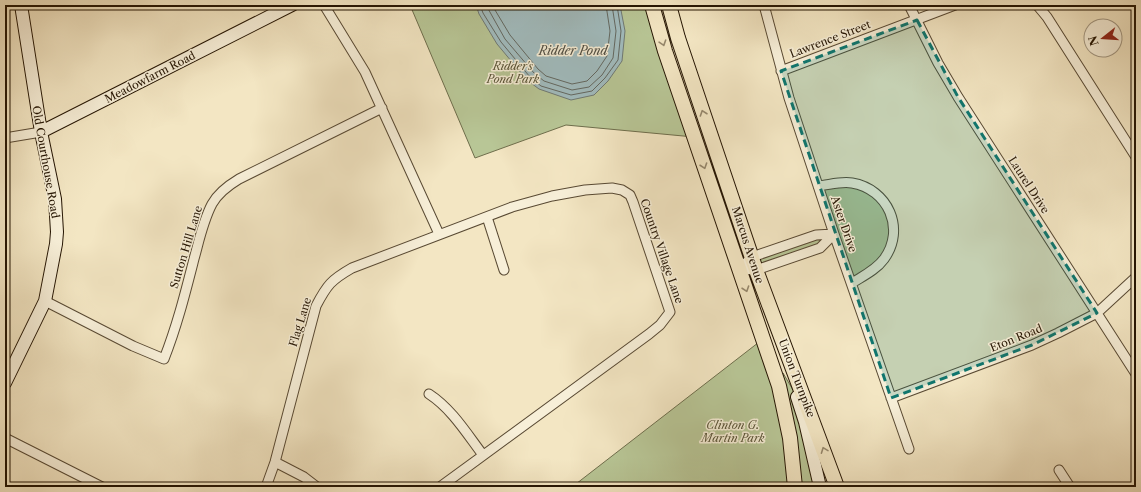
<svg xmlns="http://www.w3.org/2000/svg" width="1141" height="492" viewBox="0 0 1141 492" font-family="'Libre Caslon Text',serif">
  <rect width="100%" height="100%" fill="#f3e6c3"/>
  <filter id="stains"><feTurbulence type="fractalNoise" baseFrequency=".005" numOctaves="4"/><feColorMatrix values="0 0 0 0 .2 0 0 0 0 .09 0 0 0 0 .02 0 0 0 .5 -.17"/></filter>
  <radialGradient id="worn" r=".72"><stop offset=".6" stop-color="#630" stop-opacity="0"/><stop offset="1" stop-color="#630" stop-opacity=".3"/></radialGradient>
  <!-- green -->
  <path fill="#b8c696" stroke="#6e6e4c" d="M410,5H652L694,137L566,125L475,158Z
    M818,186L864,187L891,214L888,252L852,283L834,235L820,248L756,270L752,257L834,234Z
    M763,339L783,401V373L796,395L820,487H572Z"/>
  <!-- water -->
  <path fill="#a1bcbf" stroke="#6f7974" d="M476,5H620L625,31L622,61L608,81L594,95L571,100L539,89L527,80L497,44L479,14Z"/>
  <g fill="none" stroke-linecap="round" stroke-linejoin="round">
    <!-- shore -->
    <path stroke="#636861" stroke-width="1" d="M480,5L483,13L501,42L530,77L541,86L571,95L592,91L605,78L618,60L621,31L617,5
      M486,5L505,39L534,73L544,81L572,90L589,87L602,75L613,58L616,31L612,5
      M492,5L510,35L538,69L546,76L572,84L587,81L597,71L607,56L610,31L606,5"/>
    <defs>
      <path id="street" d="M324,5L365,72L439,234
        M764,5L789,98L834,234L909,449
        M909,5L938,63L958,97L1136,374
        M1037,5L1047,17L1136,157
        M781,71L955,5
        M5,138L41,132
        M818,186C829,185 841,181 852,183C888,189 906,229 884,259C876,270 863,276 852,283
        M487,217L504,270
        M834,234L820,248L756,270L739,269L752,257L816,235Z
        M45,301L133,346L164,359C177,326 185,294 194,259C199,241 203,221 212,204C218,193 229,185 239,179L382,108
        M429,394C452,409 467,434 483,455
        M891,398L1032,345L1058,333L1097,313L1136,277
        M5,438L102,487
        M275,462L304,477L317,487
        M1059,470L1070,487
        M266,487L275,462L316,306C327,285 331,280 352,268L512,207L552,196L585,190L612,188L622,190L630,195L633,202L670,312L660,325L649,334L440,487"/>
      <path id="secondary" d="M41,132L292,5
        M5,383L45,301L56,244L57,232L55,199L41,132L21,5
        M797,397L805,422L820,487"/>
      <path id="primary" d="M652,5L665,51L779,386L790,438L795,487
        M669,5L678,38L756,270L837,487"/>
    </defs>
    <!-- street casing -->
    <use href="#street" stroke="#584933" stroke-width="11"/>
    <!-- secondary casing -->
    <use href="#secondary" stroke="#251503" stroke-width="14"/>
    <!-- primary casing -->
    <use href="#primary" stroke="#251503" stroke-width="16"/>
    <!-- street -->
    <use href="#street" stroke="#f7efd8" stroke-width="9"/>
    <!-- secondary -->
    <use href="#secondary" stroke="#f7efd8" stroke-width="12"/>
    <!-- primary -->
    <use href="#primary" stroke="#f3e6c3" stroke-width="14"/>
  </g>
  <!-- one-way arrows -->
  <defs><path id="oneway-chevron" d="M-2-3.5L2.5 0L-2 3.5" fill="none" stroke-width="1.6" stroke-linecap="round" stroke-linejoin="round"/></defs>
  <g stroke="#96886d">
    <use href="#oneway-chevron" transform="translate(663 43) rotate(72)"/>
    <use href="#oneway-chevron" transform="translate(703 113) rotate(-109)"/>
    <use href="#oneway-chevron" transform="translate(704 166) rotate(71)"/>
    <use href="#oneway-chevron" transform="translate(746 289) rotate(71)"/>
    <use href="#oneway-chevron" transform="translate(824 450) rotate(-111)"/>
  </g>
  <!-- marked area -->
  <path fill="#0f766e" fill-opacity="0.2" stroke="#0f766e" stroke-width="3" stroke-dasharray="8 5" stroke-linejoin="round" d="M917,20L958,97L1097,313L1032,345L891,398L781,71Z"/>
  <g text-anchor="middle" stroke-width="3" stroke-linejoin="round" paint-order="stroke">
    <!-- street labels -->
    <g font-size="11" fill="#251503" stroke="#f7efd8">
      <text transform="translate(830 39) rotate(-21)" y="4">Lawrence Street</text>
      <text transform="translate(150 77) rotate(-27)" y="4">Meadowfarm Road</text>
      <text transform="translate(46 162) rotate(80)" y="4">Old Courthouse Road</text>
      <text transform="translate(1029 185) rotate(57)" y="4">Laurel Drive</text>
      <text transform="translate(844 224) rotate(71)" y="4">Aster Drive</text>
      <text transform="translate(748 245) rotate(72)" y="4">Marcus Avenue</text>
      <text transform="translate(186 247) rotate(-73)" y="4">Sutton Hill Lane</text>
      <text transform="translate(662 251) rotate(71)" y="4">Country Village Lane</text>
      <text transform="translate(300 322) rotate(-73)" y="4">Flag Lane</text>
      <text transform="translate(1016 338) rotate(-22)" y="4">Eton Road</text>
      <text transform="translate(797 378) rotate(69)" y="4">Union Turnpike</text>
    </g>
    <!-- park labels -->
    <g font-size="11" font-style="italic" fill="#585336" stroke="#f7efd8">
      <text x="513" y="70">Ridder's<tspan x="513" dy="13">Pond Park</tspan></text>
      <text x="733" y="429">Clinton G.<tspan x="733" dy="13">Martin Park</tspan></text>
    </g>
    <!-- water labels -->
    <g font-size="12" font-style="italic" fill="#504f45" stroke="#f7efd8">
      <text x="573" y="55">Ridder Pond</text>
    </g>
  </g>
  <!-- margin -->
  <rect width="1141" height="492" fill="none" stroke="#f3e6c3" stroke-width="20"/>
  <rect x="6" y="6" width="1129" height="480" fill="none" stroke="#251503" stroke-width="2"/>
  <rect x="10" y="10" width="1121" height="472" fill="none" stroke="#251503"/>
  <!-- north arrow -->
  <g transform="translate(1103 38) rotate(253)"><circle r="19" fill="#f7efd8" stroke="#a39883"/>
  <path d="M0-3L7 15L0 10L-7 15Z" fill="#8f2418"/>
  <text y="-6" font-size="11" font-weight="bold" text-anchor="middle" fill="#251503">N</text>
  </g>
  <rect width="100%" height="100%" filter="url(#stains)"/>
  <rect width="100%" height="100%" fill="url(#worn)"/>
</svg>
